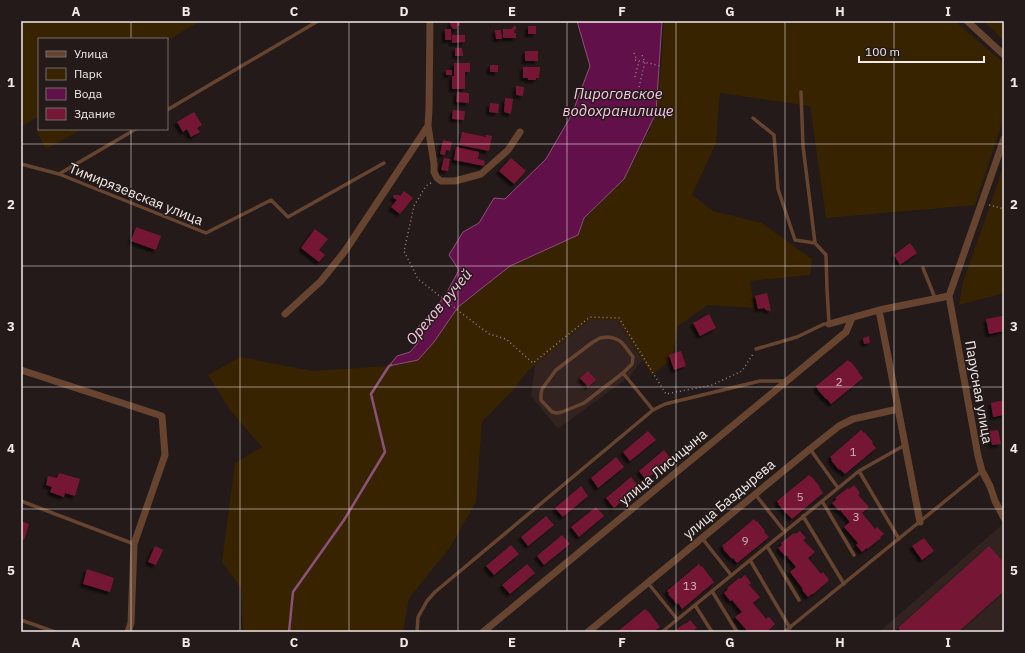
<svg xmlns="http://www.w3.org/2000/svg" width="1025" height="653" viewBox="0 0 1025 653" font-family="'IBM Plex Sans',sans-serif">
  <defs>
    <filter id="shadow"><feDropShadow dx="-3" dy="3" stdDeviation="1" flood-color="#0009"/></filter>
  </defs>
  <rect width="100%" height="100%" fill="#231a19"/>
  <!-- built -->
  <path fill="#322320" d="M591,319L617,320L642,360L630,376L558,429L531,396L535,365L566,339Z
    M1004,523V632H879Z"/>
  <!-- green -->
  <path fill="#382300" d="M21,21H200L167,41V39H39V116L21,127Z
    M664,21H955L1000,60L1004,65V117L975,205L826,218L810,106L720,93L716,143L692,195L713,211L762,223L812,259L810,275L750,281L754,308L708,305L678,326L672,359L652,375L617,320L591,319L566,339L528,371L513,390L482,422L476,502L449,549L409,598L403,632H243L241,588L222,562L235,463L262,447L230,410L208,375L240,357L312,371L389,366L405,364L434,342L458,307L510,266L578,235L584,219L624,179L649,131L656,113L661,66Z
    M984,21H1004V41Z
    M39,129H83L46,149L36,130Z
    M1004,165V292L998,295L959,305L963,282Z"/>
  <!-- water -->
  <path fill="#611049" stroke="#8c5179" d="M577,21H662L656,113L624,179L584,218L578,235L510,266L458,307L434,342L418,360L389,366L397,356L410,352L417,344L420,337L417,328L437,306L446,294L459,270L449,255L463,232L479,223L494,198L505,199L546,159L572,114L590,66Z"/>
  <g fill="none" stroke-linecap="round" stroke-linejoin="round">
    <!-- stream -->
    <path stroke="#8c5179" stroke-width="2.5" d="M289,632L293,592L344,520L385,452L371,394L389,366L391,365"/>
  </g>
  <!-- building -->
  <path fill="#751836" filter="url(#shadow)" d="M460,21V26H457V29H453L452,27H451L450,22Z
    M514,26H516V29L514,31V33H516V38H503V29H511Z
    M528,26H536V34H528Z
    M445,29H451V40H445Z
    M495,30H501L502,39H496Z
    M452,35H465V42L452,43Z
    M455,48H462L463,56H455Z
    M525,51H538V61H525Z
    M454,63H470V72H465V89H452V76H454Z
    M490,65H498V72H490Z
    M523,67H540L539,78H536V80H528V78H523Z
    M446,70H452V75H446Z
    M516,86L524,87L523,96L516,95Z
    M457,92L469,93V103L456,102Z
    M505,98L513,99L511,114L504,112Z
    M490,103L499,104L498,113L489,112Z
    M453,110L465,111L464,120L452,119Z
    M194,112L202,125L197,128L200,132L191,137L187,129L183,132L177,122Z
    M462,132L486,137V135L492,136L489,151L459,145Z
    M443,140L452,142L450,151L446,150L445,155L440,154Z
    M456,147L479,152L478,159L485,161L484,166L454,160Z
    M444,158L450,159L448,171L441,170Z
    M511,158L526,171L514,184L499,171Z
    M404,191L413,198L400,214L391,207L397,200L394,198L393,197L394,195H398L400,196Z
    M136,227L161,236L156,250L131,241Z
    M315,229L328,239L319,250L325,255L319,262L301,248Z
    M910,243L917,253L900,265L894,255Z
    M767,293L771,311L766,310L764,308L758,309L755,296Z
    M709,314L716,328L700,336L693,323Z
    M1002,316L1004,331L989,334L986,319Z
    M869,336L870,343L864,344L863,338Z
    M681,351L686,366L674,370L669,355Z
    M848,360L850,362H851L859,372H858L863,378L831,404L827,399H826L817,389H818L816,386Z
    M588,371L596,380L588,387L580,378Z
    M1004,400V415L993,417L991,403Z
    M861,430L864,433V432L873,442L872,443L876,448L845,474L840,469L839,470L831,460L832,459L830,457Z
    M998,430L1001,444L992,445L989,431Z
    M648,431L656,440L630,461L623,452Z
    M664,450L671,459L646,480L639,471Z
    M616,457L624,467L598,488L591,478Z
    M59,473L80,479L75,496L65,493L64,497L50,492L52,487L46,485L48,476L57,478Z
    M809,475L811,477H812L820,487H819L823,493L792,519L787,514L778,504H779L777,501Z
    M631,477L639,487L614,508L606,498Z
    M854,485L860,493L858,495L869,507L862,513L875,529L877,527L884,534L880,537L881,538L867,549V548L862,552L856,545L858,543L844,527L850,522L840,510L839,511L832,503L837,499L835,498L848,488L849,489Z
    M581,486L588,496L563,517L555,508Z
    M596,507L604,516L579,537L571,527Z
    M546,516L554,525L528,546L521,537Z
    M754,519L756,522L757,521L765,531L764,532L769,537L737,563L733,558L732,559L723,549L724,548L722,546Z
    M21,521L29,524L24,540L21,539Z
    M800,531L806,538L803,540L815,552L808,558L821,574L823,572L829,580L826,583L813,594H812L808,597L802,590L803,589L790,572L796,567L786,555L785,556L778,548L782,545L781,543L794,533L795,534Z
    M562,535L570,544L544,565L537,556Z
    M924,538L934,551L922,560L912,546Z
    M511,545L519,554L494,575L486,566Z
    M155,546L163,550L156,565L148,562Z
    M989,546L1004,563V591L958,632H902L898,628Z
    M527,564L535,573L510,594L502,585Z
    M699,564L701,567L702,566L714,582L682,609L678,603L677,604L668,594L669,593L667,591Z
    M87,569L114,578L110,592L83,584Z
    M745,575L751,583L749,585L760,597L753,603L766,619L769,617L775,624L767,632H748L735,617L742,612L732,600L730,601L724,593L728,589L727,588L739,578L740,579Z
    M645,609L647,611H648L660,627L653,632H617Z
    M690,620L697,628L694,630L696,632H673L685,623L686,624Z"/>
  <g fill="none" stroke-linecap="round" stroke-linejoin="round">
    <!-- path -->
    <path stroke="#8d8584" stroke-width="1.5" stroke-dasharray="1 3" stroke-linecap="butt" d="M634,53L637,60
      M635,60L661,66
      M635,77L639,61
      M639,87L645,62L642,55
      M431,183L426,186L414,206L404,251L418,279L460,312L489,334L506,339L533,363L590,317L619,318L666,394L712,385L742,371L753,354
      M989,205L1004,209"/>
    <!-- service -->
    <path stroke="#66442f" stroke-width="3.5" d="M167,110L318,21
      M753,118L774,135L778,189L795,240L815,243
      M21,164L59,174L206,233L271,200L288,217L384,163
      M59,174L136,129
      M923,268L935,298
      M607,337C622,338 624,346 633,357L632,364L623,373L584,403L562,412L557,413L552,412L541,400V394L542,389L556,370L593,342L600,338Z
      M756,349L797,337L824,324H829L827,289L826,255L815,243L803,146L801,92
      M623,373L653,410
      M810,449L838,488
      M859,471L899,539
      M755,494L785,532
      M21,501L134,544
      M822,501L854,555
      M803,516L844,584
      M702,538L731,575
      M767,546L799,600
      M750,560L790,628
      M648,583L677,619
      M712,591L737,632
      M695,605L712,632
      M21,620L55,632
      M417,632L418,617L427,601L435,592L653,410L665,404L760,381H786
      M662,632L859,471L905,445
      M784,632L982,471"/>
    <!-- minor -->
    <path stroke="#66442f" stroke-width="7" d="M967,21L1004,55
      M428,126L434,164V172L437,178L441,181H455L481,174L508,150L520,132
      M1004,139L949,296L978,456L982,471L990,486L995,501L1004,518
      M879,310L920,522
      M285,314L321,281L345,251L428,126L429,109L430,21
      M829,324L879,310L949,296
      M21,370L162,416L165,455L134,544L131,623L128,632
      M483,632L846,332L852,318
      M588,632L810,449L839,426L853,419L898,409"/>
  </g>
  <!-- grid -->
  <path fill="none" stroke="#f1eae9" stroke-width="1" stroke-opacity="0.55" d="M131,21V39M240,21V632M349,21V632M458,21V632M567,21V632M676,21V632M785,21V632M894,21V632M131,129V632M21,144H1004M21,266H1004M21,387H1004M21,509H1004"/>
  <g text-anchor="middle" stroke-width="3" stroke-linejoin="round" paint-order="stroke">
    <!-- number labels -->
    <g font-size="12" fill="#d2b6bc">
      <text x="839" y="386">2</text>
      <text x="853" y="456">1</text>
      <text x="800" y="501">5</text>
      <text x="856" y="521">3</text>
      <text x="745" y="545">9</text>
      <text x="690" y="590">13</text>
    </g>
    <!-- street labels -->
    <g font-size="14" fill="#f1eae9" stroke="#231a19">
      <text transform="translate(136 194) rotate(22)" y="5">Тимирязевская улица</text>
      <text transform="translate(979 392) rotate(80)" y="5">Парусная улица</text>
      <text transform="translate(663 467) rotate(-40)" y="5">улица Лисицына</text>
      <text transform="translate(729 499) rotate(-40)" y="5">улица Баздырева</text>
    </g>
    <!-- water labels -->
    <g font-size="15" font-style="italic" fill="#f8c9e3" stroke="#231a19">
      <text x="618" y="99">Пироговское<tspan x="618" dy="17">водохранилище</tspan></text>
      <text transform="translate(439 307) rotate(-50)" y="5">Орехов ручей</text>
    </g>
  </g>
  <!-- border -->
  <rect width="1025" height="653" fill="none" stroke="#231a19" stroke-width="44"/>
  <!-- legend -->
  <rect x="38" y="38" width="130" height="92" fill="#231a19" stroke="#756d6c"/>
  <rect x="46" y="51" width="20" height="6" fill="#66442f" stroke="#756d6c"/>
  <text x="74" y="58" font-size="12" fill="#f1eae9">Улица</text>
  <rect x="46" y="68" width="20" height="12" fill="#382300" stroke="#756d6c"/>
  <text x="74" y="78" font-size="12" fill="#f1eae9">Парк</text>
  <rect x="46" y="88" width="20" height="12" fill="#611049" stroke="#756d6c"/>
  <text x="74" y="98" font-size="12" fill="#f1eae9">Вода</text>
  <rect x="46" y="108" width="20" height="12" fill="#751836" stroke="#756d6c"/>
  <text x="74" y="118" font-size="12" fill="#f1eae9">Здание</text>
  <!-- scale -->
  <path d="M859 56v6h125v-6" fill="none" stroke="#f1eae9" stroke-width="2"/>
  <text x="865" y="56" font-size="12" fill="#f1eae9" stroke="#231a19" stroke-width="3" paint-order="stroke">100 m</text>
  <rect x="22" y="22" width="981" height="609" fill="none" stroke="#f1eae9" stroke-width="1.5"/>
  <g font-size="13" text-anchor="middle" font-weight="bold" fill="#f1eae9">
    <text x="76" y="16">A</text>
    <text x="186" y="16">B</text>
    <text x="294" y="16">C</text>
    <text x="404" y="16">D</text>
    <text x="512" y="16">E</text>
    <text x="622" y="16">F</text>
    <text x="730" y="16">G</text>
    <text x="840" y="16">H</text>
    <text x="948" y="16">I</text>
    <text x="11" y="87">1</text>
    <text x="1014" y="87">1</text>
    <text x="11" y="209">2</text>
    <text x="1014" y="209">2</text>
    <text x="11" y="331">3</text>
    <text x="1014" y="331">3</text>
    <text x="11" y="453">4</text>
    <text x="1014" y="453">4</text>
    <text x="11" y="575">5</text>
    <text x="1014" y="575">5</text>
    <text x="76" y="647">A</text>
    <text x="186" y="647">B</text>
    <text x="294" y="647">C</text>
    <text x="404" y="647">D</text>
    <text x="512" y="647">E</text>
    <text x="622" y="647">F</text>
    <text x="730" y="647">G</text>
    <text x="840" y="647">H</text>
    <text x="948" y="647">I</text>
  </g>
</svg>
